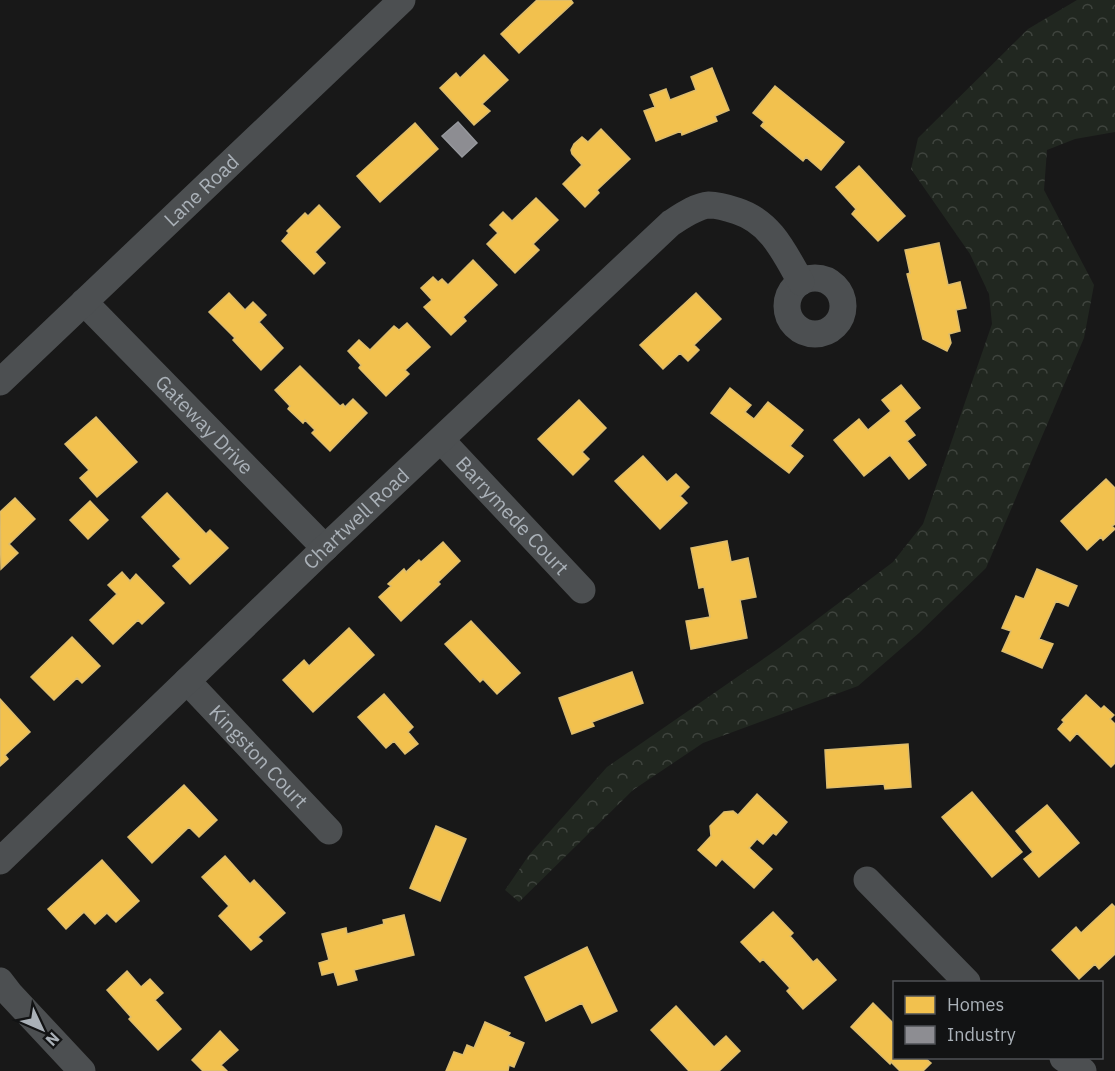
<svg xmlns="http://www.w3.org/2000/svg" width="1115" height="1071" viewBox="0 0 1115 1071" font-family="'IBM Plex Sans',sans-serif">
  <defs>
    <pattern id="forest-crowns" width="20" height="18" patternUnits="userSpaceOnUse" patternTransform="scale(1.5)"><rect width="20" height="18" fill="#212720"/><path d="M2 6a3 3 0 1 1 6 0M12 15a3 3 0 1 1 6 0" fill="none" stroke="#3f443e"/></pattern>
  </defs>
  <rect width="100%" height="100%" fill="#181818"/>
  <!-- forest -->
  <path fill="url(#forest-crowns)" d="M1077,0H1115V132L1075,139L1047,150L1044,190L1094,285L1084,338L986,568L919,633L858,686L703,743L633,790L519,902L505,890L529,855L607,767L779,648L893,562L923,524L992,324L989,294L970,254L911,169L918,138L1028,29Z"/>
  <!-- homes -->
  <path fill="#f2c14e" stroke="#dcbc6e" stroke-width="1.5" d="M537,0H571L573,3L519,53L501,34Z
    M484,55L508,80L482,104L490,111L474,125L440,88L456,73L460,78Z
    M712,68L729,110L715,116L717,121L682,135L681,131L656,141L644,111L655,107L650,95L666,89L670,100L696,90L691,77Z
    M775,86L844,142L821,170L806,157L803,161L761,126L764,122L753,113Z
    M415,123L438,149L380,202L357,176Z
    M601,129L630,159L597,190L599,193L585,207L563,184L582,165L572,154L571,150L574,144L582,137L588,142Z
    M859,166L905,216L878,241L852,214L856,209L836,187Z
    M536,198L558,220L533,244L539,250L515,273L487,244L498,233L490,225L503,212L512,221Z
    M319,205L340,227L315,252L325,263L314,274L282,241L289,233L287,231L305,213L308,216Z
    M939,243L948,285L960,282L966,308L956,310L960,331L949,334L951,343L947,351L923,339L907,274L910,273L905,250Z
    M473,260L497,285L463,317L466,321L451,335L424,307L432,300L421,288L433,277L438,282L442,279L448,285Z
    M229,293L245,310L253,302L266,315L259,322L283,348L261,370L233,340L235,338L209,312Z
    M696,293L721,319L694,345L699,350L688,361L680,353L663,369L640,345Z
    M407,323L430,347L405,370L409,374L386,396L359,368L361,365L348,351L359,340L370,350L394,326L399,330Z
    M300,366L340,406L343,404L345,407L353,399L367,413L330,451L312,433L315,430L305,420L303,423L288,409L290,406L275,390Z
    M901,385L920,408L904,421L915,435L907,441L926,465L909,479L890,455L864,476L834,440L859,419L868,430L891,411L882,400Z
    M730,388L751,405L745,412L754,419L768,402L803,430L790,446L803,456L789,473L711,413Z
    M579,400L606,428L582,452L589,459L573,475L538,439Z
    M96,417L137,462L97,497L80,478L89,470L65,444Z
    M643,456L667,482L676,474L689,487L680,496L687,503L660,529L615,481Z
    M1106,479L1115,488V524L1112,526L1115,529L1103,540L1101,537L1087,550L1061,521Z
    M167,493L206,534L210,530L228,548L190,584L173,566L181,559L142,517Z
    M15,498L35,519L9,544L18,553L1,569L0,512Z
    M90,501L108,520L88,539L70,520Z
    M727,541L731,562L748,558L756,597L740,600L747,638L691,649L686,621L710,617L704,587L699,588L691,548Z
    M443,542L460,561L438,582L440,584L401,621L379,597L391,586L388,584L404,569L406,572L419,560L421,562Z
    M1037,569L1077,586L1068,606L1056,601L1039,639L1053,644L1042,668L1002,651L1011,631L1002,628L1016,596L1024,599Z
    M122,572L130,581L136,574L164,603L142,624L138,620L113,644L90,620L117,594L108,585Z
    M471,621L520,673L497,694L483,679L480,682L445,644Z
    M349,628L374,655L313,712L283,680L304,660L309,666Z
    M72,637L100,666L82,683L77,678L54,700L31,677Z
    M632,672L643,703L592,722L594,726L572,734L559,698Z
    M384,694L413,727L408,732L418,744L405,754L394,741L386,748L358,717Z
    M1086,695L1101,709L1104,706L1114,715L1110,719L1115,724V763L1111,767L1077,733L1070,741L1058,729L1064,722L1062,720Z
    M0,699L30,732L5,755L8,759L0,766Z
    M908,744L911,787L885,789L884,784L827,788L825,750Z
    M184,785L217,820L199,837L189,827L152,863L128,837Z
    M972,792L1022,852L992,877L942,817Z
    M757,794L787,822L776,835L773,833L763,844L757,839L749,848L772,869L754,888L722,859L716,866L698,850L711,836L710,826L724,812L733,811L738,815Z
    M1047,805L1079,843L1039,877L1024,859L1033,852L1016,831Z
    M436,826L466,839L440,901L410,888Z
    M225,856L250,884L254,880L285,913L258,937L262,941L251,950L219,916L229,906L202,877Z
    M102,860L139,901L116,922L107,913L95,924L84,912L66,929L48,909Z
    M1112,904L1115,907V954L1099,969L1095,964L1079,979L1052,950L1076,927L1081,933Z
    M773,912L793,933L790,936L813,962L817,959L836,980L803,1009L787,991L790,988L763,959L760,962L741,942Z
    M404,915L414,955L354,970L357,980L338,985L334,972L322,975L319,963L329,960L322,934L346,928L347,934L384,924L383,920Z
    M587,947L617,1011L592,1023L582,1003L546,1021L525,977Z
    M127,971L141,987L150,979L163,993L155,1000L181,1029L158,1050L129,1019L131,1017L107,990Z
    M873,1003L894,1024V1058H925L931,1063L923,1071H900L891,1062L890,1064L851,1027Z
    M676,1006L714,1047L726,1036L740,1051L719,1071H689L651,1030Z
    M485,1022L510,1033L508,1036L524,1043L514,1067L509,1065L508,1071H446L454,1052L463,1055L467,1045L474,1048Z
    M220,1031L238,1050L221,1065L227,1071H203L192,1060Z"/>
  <!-- industry -->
  <path fill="#8d8d92" stroke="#96989d" stroke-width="1.5" d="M458,122L477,143L462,157L442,136Z"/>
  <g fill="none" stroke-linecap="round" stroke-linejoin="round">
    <!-- minor -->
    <g stroke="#4c4f51" stroke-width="27">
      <circle cx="815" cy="306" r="28"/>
      <path id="s1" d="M84,302L325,548"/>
      <path id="s2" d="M0,382L402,0"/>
      <path id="s3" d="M441,440L582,590"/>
      <path id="s4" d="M187,681L329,831"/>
      <path id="s5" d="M0,861L325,548L671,223C682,216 696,206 709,205C718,205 728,208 737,211C771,222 784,252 801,282"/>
      <path d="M867,880L967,982"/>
      <path d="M0,981L10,994L82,1071"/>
      <path d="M1063,1058L1083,1071"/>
    </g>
  </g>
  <g text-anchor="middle" stroke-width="6" stroke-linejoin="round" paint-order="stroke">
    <!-- street labels -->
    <g font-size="20" fill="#aab1b8" stroke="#121314">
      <text dy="7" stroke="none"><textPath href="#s2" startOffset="278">Lane Road</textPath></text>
      <text dy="7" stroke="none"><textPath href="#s1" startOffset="172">Gateway Drive</textPath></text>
      <text dy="7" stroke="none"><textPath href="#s3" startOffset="104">Barrymede Court</textPath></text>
      <text dy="7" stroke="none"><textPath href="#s5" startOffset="494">Chartwell Road</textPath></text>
      <text dy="7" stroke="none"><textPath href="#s4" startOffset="104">Kingston Court</textPath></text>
    </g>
  </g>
  <!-- legend -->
  <rect x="893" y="981" width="210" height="78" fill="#121314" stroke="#4f5256" stroke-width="1.5"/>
  <rect x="905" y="996" width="30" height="18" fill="#f2c14e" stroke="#4f5256" stroke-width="1.5"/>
  <text x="947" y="1011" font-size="18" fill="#aab1b8">Homes</text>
  <rect x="905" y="1026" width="30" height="18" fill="#8d8d92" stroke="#4f5256" stroke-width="1.5"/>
  <text x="947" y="1041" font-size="18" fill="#aab1b8">Industry</text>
  <!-- north arrow -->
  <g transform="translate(42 1029) rotate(134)" stroke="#121314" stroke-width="4.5" paint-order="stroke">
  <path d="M0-4.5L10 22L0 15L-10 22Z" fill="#aab1b8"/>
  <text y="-9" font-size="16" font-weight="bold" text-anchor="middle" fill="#aab1b8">N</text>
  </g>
</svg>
